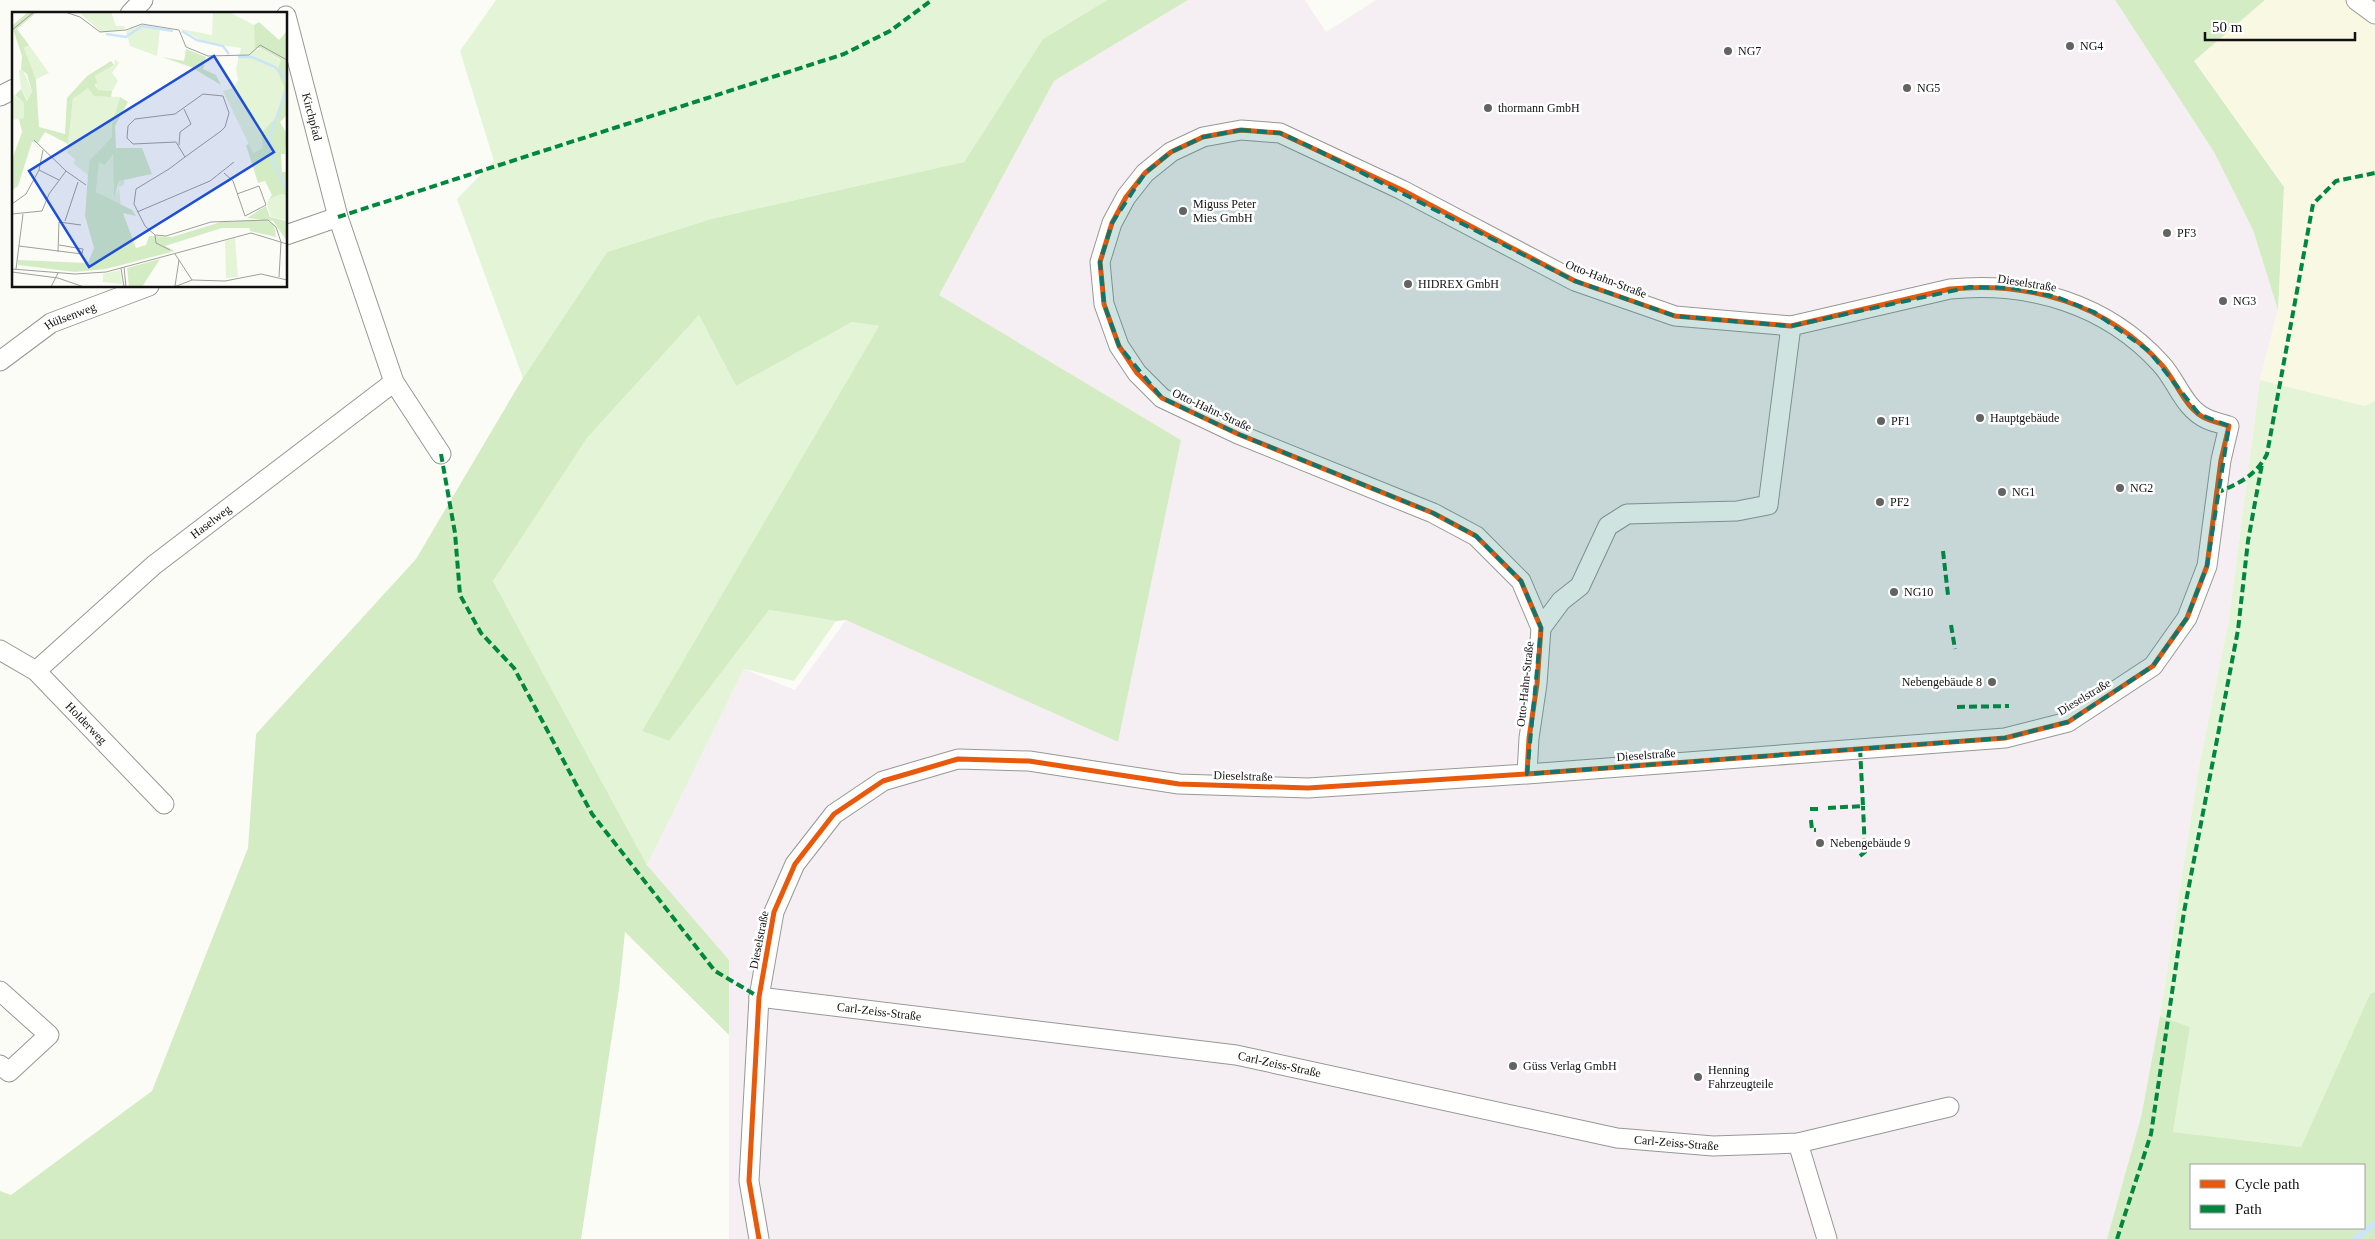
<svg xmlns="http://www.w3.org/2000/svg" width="2375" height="1239" viewBox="0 0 2375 1239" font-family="Georgia,serif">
  <rect width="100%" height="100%" fill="#fcfcf7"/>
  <!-- industrial -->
  <path fill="#f5eff3" d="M1188,0H1305L1326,32L1376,0H2115L2214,152L2253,230L2278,310L2260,380L2229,619L2199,767L2160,1016L2141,1117L2107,1239H729V960L647,865L744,669L795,690L846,620L1118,742L1181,440L938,295L1054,81Z"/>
  <!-- farmland -->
  <path fill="#f9f9e3" d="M2265,0H2375V401L2365,406L2260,380L2278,310L2284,187L2194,61Z"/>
  <!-- green -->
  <path fill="#e4f4d6" d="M496,0H1107L1043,39L964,162L711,219L607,252L523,378L457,199L494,161L460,51Z
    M699,315L736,386L852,322L879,326L642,731L669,741L769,610L836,621L794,681L744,669L647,865L493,581L587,438Z
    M2260,380L2365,406L2375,401V992L2370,994L2301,1147L2173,1132L2190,1027L2160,1016L2199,767L2229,619Z"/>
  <!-- forest -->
  <path fill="#d4ecc3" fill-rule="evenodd" d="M1107,0H1188L1054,81L939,295L1181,440L1118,742L846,620L836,621L769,610L669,741L642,731L879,326L852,322L736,386L699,315L587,438L493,581L647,865L729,960V1035L625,932L619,990L581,1239H0V1191L11,1195L152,1091L248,848L256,734L416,559L523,378L607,252L711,219L964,162L1043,39Z
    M2115,0H2265L2194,61L2284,187L2278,310L2253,230L2214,152Z
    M2375,992V1239H2107L2141,1117L2160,1016L2190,1027L2173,1132L2301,1147L2370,994ZM2364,1165V1228H2191V1165Z"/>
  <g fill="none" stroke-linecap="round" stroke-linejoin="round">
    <!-- stream -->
    <path stroke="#cbe5f8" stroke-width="6" d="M2355,1239L2375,1224"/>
    <defs>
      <g id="minor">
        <path d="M2356,0L2375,14"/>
        <path d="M130,14L143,0"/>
        <path id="s1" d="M286,16L338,217L394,382L441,454"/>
        <path d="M0,96L14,89"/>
        <path d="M286,235L338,217"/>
        <path id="s2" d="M0,361L51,323L149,286"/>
        <path d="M1541,628L1561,601L1580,586L1608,526L1627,514L1737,511L1768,505L1791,326"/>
        <path id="s3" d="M0,650L36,671L164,804"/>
        <path id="s4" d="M36,671L154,565L394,382"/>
        <path d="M0,991L49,1035L9,1072L0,1065"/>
        <path id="s5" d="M759,997L1236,1055L1617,1138L1713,1146L1798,1143L1949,1107"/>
        <path d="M1798,1143L1827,1239"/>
        <path d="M759,1239L749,1181L759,997L774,912L795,864L834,814L883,781L958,759L1029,761L1179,784L1308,788L1527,774L2005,738L2068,722L2153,666L2187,618L2207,566L2221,460L2229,426C2222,424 2214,422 2207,419C2184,409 2177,381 2161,364C2107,304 2029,281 1950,289L1791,326L1675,316L1575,281L1402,190L1280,133L1241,130L1203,137L1171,152L1145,173L1126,197L1112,223L1100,262L1104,304L1119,346L1137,373L1162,398L1238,434L1433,513L1476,536L1521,581L1541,628L1537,684L1529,738L1527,774"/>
      </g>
    </defs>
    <!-- minor casing -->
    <use href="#minor" stroke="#979795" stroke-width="21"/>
    <!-- minor -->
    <use href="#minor" stroke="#fffffe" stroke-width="19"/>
    <!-- quiet -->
    <path stroke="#00873e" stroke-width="4" stroke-dasharray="8 4" stroke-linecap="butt" d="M338,217L844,54L890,31L932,0
      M441,454L455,533L460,595L481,633L514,668L592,814L715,971L759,997
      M2216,493C2238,484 2256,476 2267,454L2313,204L2336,181L2375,173
      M1943,551L1948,595
      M1951,625L1955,649
      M1957,707L2009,706
      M1828,808L1863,806L1860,748
      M1810,809H1819
      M1811,820L1812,830H1816
      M1860,856L1865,852L1863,806
      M2117,1239L2151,1134L2184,912L2238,630L2248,541L2262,464"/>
    <defs>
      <path id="cycleway" d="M759,1239L749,1181L759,997L774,912L795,864L834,814L883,781L958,759L1029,761L1179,784L1308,788L1527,774L2005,738L2068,722L2153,666L2187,618L2207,566L2221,460L2229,426C2222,424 2214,422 2207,419C2184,409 2177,381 2161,364C2107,304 2029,281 1950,289L1791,326L1675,316L1575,281L1402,190L1280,133L1241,130L1203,137L1171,152L1145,173L1126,197L1112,223L1100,262L1104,304L1119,346L1137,373L1162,398L1238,434L1433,513L1476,536L1521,581L1541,628L1537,684L1529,738L1527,774"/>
    </defs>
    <!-- cycleway casing -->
    <use href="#cycleway" stroke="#fff" stroke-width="8"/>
    <!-- cycleway -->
    <use href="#cycleway" stroke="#e8590c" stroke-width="5"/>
  </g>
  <!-- marked area -->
  <path fill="#0f766e" fill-opacity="0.2" stroke="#0f766e" stroke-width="4" stroke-dasharray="10 6" stroke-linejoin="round" d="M1241,130L1280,133L1311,147L1575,281L1675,316L1791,326L1970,287L2013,288L2057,297L2094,312L2149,351L2199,414L2229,426L2207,566L2187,618L2153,666L2068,722L2005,738L1527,774L1541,628L1521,581L1476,536L1433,513L1238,434L1162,398L1119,346L1104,304L1100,262L1112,223L1145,173L1171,152L1203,137Z"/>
  <!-- markers -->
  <g fill="#636362" stroke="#fff" stroke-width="2">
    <circle cx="2070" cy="46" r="5"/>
    <circle cx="1728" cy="51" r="5"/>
    <circle cx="1907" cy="88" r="5"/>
    <circle cx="1488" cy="108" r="5"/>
    <circle cx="1183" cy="211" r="5"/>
    <circle cx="2167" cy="233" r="5"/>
    <circle cx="1408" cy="284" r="5"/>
    <circle cx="2223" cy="301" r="5"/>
    <circle cx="1980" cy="418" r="5"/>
    <circle cx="1881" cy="421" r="5"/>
    <circle cx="2120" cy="488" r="5"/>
    <circle cx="2002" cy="492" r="5"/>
    <circle cx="1880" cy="502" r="5"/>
    <circle cx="1894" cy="592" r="5"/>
    <circle cx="1992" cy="682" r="5"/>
    <circle cx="1820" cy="843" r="5"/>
    <circle cx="1513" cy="1066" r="5"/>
    <circle cx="1698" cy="1077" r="5"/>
  </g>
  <g text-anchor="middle" stroke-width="5" stroke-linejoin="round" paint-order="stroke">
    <!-- poi labels -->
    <g font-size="12" fill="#111" stroke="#fff" text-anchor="start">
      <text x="2080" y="50">NG4</text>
      <text x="1738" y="55">NG7</text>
      <text x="1917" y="92">NG5</text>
      <text x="1498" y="112">thormann GmbH</text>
      <text x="1193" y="208">Miguss Peter<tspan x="1193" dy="14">Mies GmbH</tspan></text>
      <text x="2177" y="237">PF3</text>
      <text x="1418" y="288">HIDREX GmbH</text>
      <text x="2233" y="305">NG3</text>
      <text x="1990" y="422">Hauptgebäude</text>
      <text x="1891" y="425">PF1</text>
      <text x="2130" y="492">NG2</text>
      <text x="2012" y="496">NG1</text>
      <text x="1890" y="506">PF2</text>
      <text x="1904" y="596">NG10</text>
      <text x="1982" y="686" text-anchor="end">Nebengebäude 8</text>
      <text x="1830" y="847">Nebengebäude 9</text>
      <text x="1523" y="1070">Güss Verlag GmbH</text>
      <text x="1708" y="1074">Henning<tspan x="1708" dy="14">Fahrzeugteile</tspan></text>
    </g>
    <!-- street labels -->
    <g font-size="12" fill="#111" stroke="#fff">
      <text dy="4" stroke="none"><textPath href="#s1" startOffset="104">Kirchpfad</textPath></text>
      <text transform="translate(1606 279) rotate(21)" y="4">Otto-Hahn-Straße</text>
      <text transform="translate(2027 283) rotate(9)" y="4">Dieselstraße</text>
      <text dy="4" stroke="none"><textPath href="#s2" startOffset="84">Hülsenweg</textPath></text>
      <text transform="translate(1212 410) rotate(25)" y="4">Otto-Hahn-Straße</text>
      <text dy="4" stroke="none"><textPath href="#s4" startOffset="230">Haselweg</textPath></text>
      <text transform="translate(1525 684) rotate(-84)" y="4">Otto-Hahn-Straße</text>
      <text transform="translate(2084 697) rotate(-31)" y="4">Dieselstraße</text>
      <text dy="4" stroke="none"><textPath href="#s3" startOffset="114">Holderweg</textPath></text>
      <text transform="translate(1646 755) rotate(-4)" y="4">Dieselstraße</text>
      <text transform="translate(1243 776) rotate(2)" y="4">Dieselstraße</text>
      <text transform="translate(759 940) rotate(-79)" y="4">Dieselstraße</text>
      <text dy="4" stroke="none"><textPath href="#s5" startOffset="121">Carl-Zeiss-Straße</textPath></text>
      <text dy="4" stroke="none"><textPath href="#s5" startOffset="525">Carl-Zeiss-Straße</textPath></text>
      <text dy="4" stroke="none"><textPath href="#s5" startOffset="930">Carl-Zeiss-Straße</textPath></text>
    </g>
  </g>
  <!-- overview -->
  <g transform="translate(12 12)">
    <rect width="275" height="275" fill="#fcfcf7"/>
    <path d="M67,0H99L104,14H112L113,17L89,20ZM201,0H217L242,13L245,38L249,36L269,49L265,59L272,75L266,103L249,121L252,136L241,141L211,79L221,76L226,68L224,57L229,36L195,31L169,17L200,23ZM130,13L148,17L145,44L118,34L114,19ZM17,33L37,61L21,69L12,36ZM103,47L107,51L100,61L106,69L100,79L85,78L83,64L102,53ZM11,57L20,80L16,89L9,77L7,58ZM76,75L82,84L108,85L100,111V125L77,149L76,163L62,152L63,147L55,141L61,87ZM0,82L12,91V106L0,108ZM101,142L105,184L107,169L112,167V173L107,175L109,195L84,180L87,149ZM270,182L275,184V208L259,205L255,192L257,187ZM223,226L226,265L214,266L213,229ZM108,258L110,272L91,270V262Z" fill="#e4f4d6"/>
    <path d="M16,0H25L5,17L17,33L12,36L24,68L27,115L53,122L55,86L75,64L99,49L102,53L83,64L85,71L83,73L86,78L100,79L99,85L82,84L76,76L61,87L56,132L33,120L26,131L20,130L6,174L0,178V148L10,120L7,107L12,106V91L3,83L9,77L15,89L20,80L15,62L9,57L10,44L0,14ZM247,10L267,28L275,19L274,104L268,110L275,122L273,142H269L270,160H275V184L270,182L257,187L260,183L253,169L246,171L234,133L237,132L241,141L251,136L249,121L266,103L272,75L265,59L269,48L249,36H243L242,13ZM174,37L194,45L191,57L204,63L209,73L179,55L150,45L172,49ZM108,85L116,90L103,114L104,136H130L140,162L107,169L102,185L101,142L93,153L87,150L84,180L120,198L124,204L111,201L124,236L134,233L137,224L160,225L209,210L253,208L262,212L264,225L238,219V216H210L153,234L163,239L94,257L63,260L6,253V248L76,251L82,236L73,204L77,149L100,125V111ZM254,194L258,205L275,209V229L261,209L235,206ZM148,247L130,275H117L115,256Z" fill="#d4ecc3"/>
    <path fill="none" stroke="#cbe5f8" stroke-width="2.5" d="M170,19L185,28L211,34L217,42M94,22L114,25L130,14L161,19M226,45H240L263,55L275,68M275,76L258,124L262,152L275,179"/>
    <path fill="none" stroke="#9e9e9b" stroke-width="1" d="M53,0L68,5L88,20L114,18L130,12L167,18L174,35L196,44L237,43L248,33L275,48M0,18L22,0M22,128L54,159L74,173M167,133L168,120L179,112L172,97M173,145L164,130L121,132L115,126L116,114L123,107L163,102L191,82L211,84L217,101L213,115L209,119L173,145L157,157L124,177L122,192L133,214L143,223L154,224L199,210L256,208L264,215L269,230L267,265M27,158L47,168M212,161L221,169L233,204M225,182L247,174L254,193L233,204M0,192L14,182L27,158L31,138M125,200L198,169L222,150M0,202L30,199L37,182L54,159M53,209L66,170M143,223L144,231L158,238M7,234L70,242L71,237L47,233M46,240L47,210L69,213M163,242L180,268M112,255L114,275M109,256L112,275M0,257L63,262L94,260L239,221L275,232M4,257L11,202M0,260L46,266L72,275M163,274L167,248M39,275L46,261M162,275L180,268L213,269L249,262L275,268"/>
    <path fill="#1d4ed8" fill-opacity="0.15" stroke="#1d4ed8" stroke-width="2.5" d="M202,44L262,140L77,255L17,159Z"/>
    <rect width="275" height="275" fill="none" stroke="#111" stroke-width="2.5"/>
  </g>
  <!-- legend -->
  <rect x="2190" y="1164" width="175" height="65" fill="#ffffff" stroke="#a0a0a0"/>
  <rect x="2200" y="1180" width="25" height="8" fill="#e8590c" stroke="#a0a0a0"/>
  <text x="2235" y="1189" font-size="15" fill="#111111">Cycle path</text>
  <rect x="2200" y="1205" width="25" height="8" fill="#00873e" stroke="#a0a0a0"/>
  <text x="2235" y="1214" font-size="15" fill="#111111">Path</text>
  <!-- scale -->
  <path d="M2205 32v8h150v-8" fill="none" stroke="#111111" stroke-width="2.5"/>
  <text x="2212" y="32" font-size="15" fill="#111111" stroke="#ffffff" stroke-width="4" paint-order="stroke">50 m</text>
</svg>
